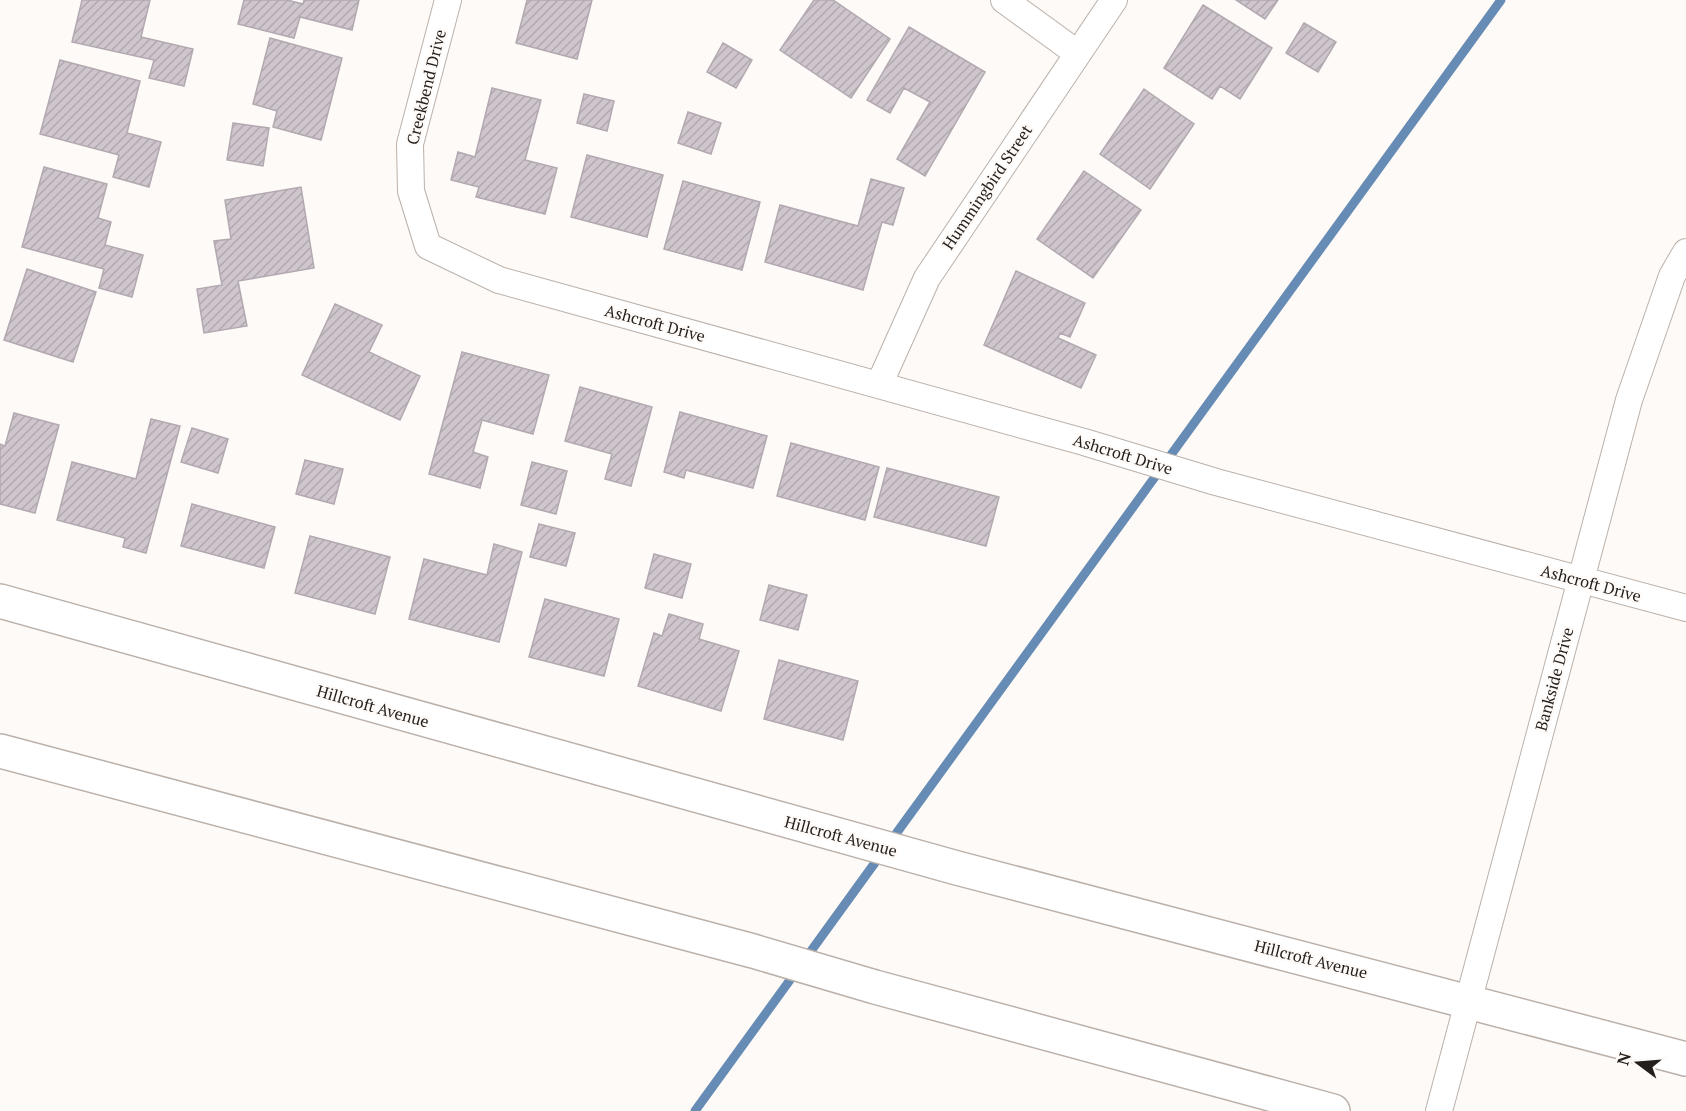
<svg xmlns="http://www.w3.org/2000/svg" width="1686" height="1111" viewBox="0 0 1686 1111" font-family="'PT Serif',serif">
  <defs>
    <pattern id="building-hatch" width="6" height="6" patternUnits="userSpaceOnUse" patternTransform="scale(1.5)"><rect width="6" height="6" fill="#cfc5cd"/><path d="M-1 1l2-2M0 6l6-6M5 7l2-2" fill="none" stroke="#b1a9af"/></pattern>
  </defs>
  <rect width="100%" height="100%" fill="#fefaf7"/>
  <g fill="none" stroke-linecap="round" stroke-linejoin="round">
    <!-- stream -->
    <path stroke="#668cb5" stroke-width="9" d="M890,842L1501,0
      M695,1111L882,853"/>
  </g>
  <!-- building -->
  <path fill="url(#building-hatch)" stroke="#b2a8b0" stroke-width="1.5" d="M82,0H150L141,37L193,49L184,86L149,78L154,60L72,42Z
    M244,0H287L303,4L304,0H359L352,30L300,17L294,38L238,24Z
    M527,0H592L577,59L516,43Z
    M814,0H833L890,39L851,98L780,50Z
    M1236,0H1278L1265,19Z
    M1203,5L1272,48L1240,99L1220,86L1212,99L1164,68Z
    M1304,23L1336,42L1318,72L1286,53Z
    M909,27L985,72L925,176L897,159L930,102L904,88L890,113L867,100Z
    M270,38L342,58L321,140L273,127L277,111L253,104Z
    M723,43L752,60L736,88L707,72Z
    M60,60L140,81L127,133L161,142L149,187L113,177L119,155L40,134Z
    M492,88L541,100L525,160L557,168L545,214L476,197L479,187L451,180L458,152L475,157Z
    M1144,89L1194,124L1150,189L1100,154Z
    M584,94L614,101L607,131L577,123Z
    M688,112L721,123L711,154L678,143Z
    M233,123L269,128L263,166L227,160Z
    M587,155L663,175L647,237L571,217Z
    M44,167L107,184L98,218L111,222L105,245L143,255L132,297L99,288L104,269L22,247Z
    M1084,171L1141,210L1093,278L1037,239Z
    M871,179L904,188L893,225L882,222L863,290L765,262L780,205L858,226Z
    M683,181L760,202L742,270L664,249Z
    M301,187L314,268L238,281L247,326L204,333L197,289L222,285L214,241L231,239L225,200Z
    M27,269L96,292L73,362L4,340Z
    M1016,271L1085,303L1070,337L1060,333L1058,338L1096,355L1081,388L984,345Z
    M335,304L382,325L369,352L420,376L400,420L302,375Z
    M462,352L549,375L533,434L482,420L473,452L488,457L480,488L429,474Z
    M580,387L652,407L631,486L605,479L612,454L565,441Z
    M680,412L767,436L753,488L686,470L684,478L664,472Z
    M14,413L59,425L35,513L0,504V444L5,446Z
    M151,419L180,426L146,553L123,547L125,538L57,520L72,462L136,479Z
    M192,428L228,439L218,473L181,462Z
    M791,443L879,467L865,520L777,496Z
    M305,460L343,469L334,504L296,494Z
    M532,462L567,471L556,514L521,505Z
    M887,468L999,497L986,546L874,517Z
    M192,504L275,527L264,568L181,546Z
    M539,524L575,533L566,566L530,557Z
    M310,536L390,557L375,614L295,593Z
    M494,544L522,552L499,642L409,619L424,559L487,575Z
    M654,554L691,564L682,598L645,588Z
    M769,585L807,595L798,630L760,620Z
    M545,599L619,619L604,676L529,657Z
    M669,614L703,624L699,639L739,651L721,711L638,686L654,633L662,636Z
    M779,660L858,681L843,740L764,719Z"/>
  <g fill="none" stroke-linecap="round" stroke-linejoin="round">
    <defs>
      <path id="street" d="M448,0L410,144L411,191L428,246L499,280L1084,442L1216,482L1686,608
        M1004,0L1077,53
        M879,385L927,278L1114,0
        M1439,1111L1629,400L1672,276L1686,252"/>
      <path id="primary" d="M0,601L957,868L1686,1059
        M0,751L753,951L875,987L1333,1111"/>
    </defs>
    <!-- street casing -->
    <use href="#street" stroke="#bbb1aa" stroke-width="28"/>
    <!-- primary casing -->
    <use href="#primary" stroke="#bbb1aa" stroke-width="36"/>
    <!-- street -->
    <use href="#street" stroke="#fff" stroke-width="26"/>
    <!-- primary -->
    <use href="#primary" stroke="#fff" stroke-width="33"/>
  </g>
  <g text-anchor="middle" stroke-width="4.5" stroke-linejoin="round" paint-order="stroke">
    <!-- street labels -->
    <g font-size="16" fill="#231f1c" stroke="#fefaf7">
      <text transform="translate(426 87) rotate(-76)" y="6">Creekbend Drive</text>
      <text transform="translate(987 187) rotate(-56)" y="6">Hummingbird Street</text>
      <text transform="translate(655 323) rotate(15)" y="6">Ashcroft Drive</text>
      <text transform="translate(1123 454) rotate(17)" y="6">Ashcroft Drive</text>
      <text transform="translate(1591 583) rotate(15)" y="6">Ashcroft Drive</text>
      <text transform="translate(1554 679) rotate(-75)" y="6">Bankside Drive</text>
      <text transform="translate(373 706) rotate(16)" y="6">Hillcroft Avenue</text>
      <text transform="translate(841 836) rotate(15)" y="6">Hillcroft Avenue</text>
      <text transform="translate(1311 959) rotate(14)" y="6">Hillcroft Avenue</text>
    </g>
  </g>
  <!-- north arrow -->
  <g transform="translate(1638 1063) rotate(286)" stroke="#fefaf7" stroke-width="4.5" paint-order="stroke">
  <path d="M0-4.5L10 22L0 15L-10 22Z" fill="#231f1c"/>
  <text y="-9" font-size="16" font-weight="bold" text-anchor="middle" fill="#231f1c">N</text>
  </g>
</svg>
